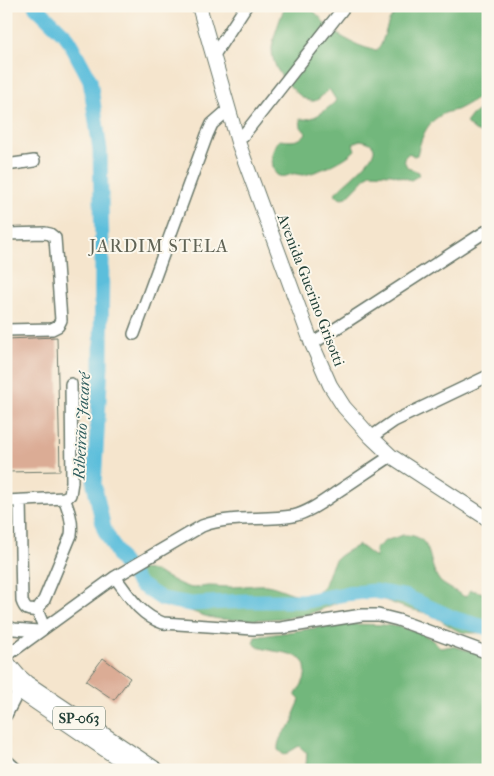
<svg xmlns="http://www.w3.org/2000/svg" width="494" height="776" viewBox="0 0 494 776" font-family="'IM FELL French Canon',serif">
  <rect width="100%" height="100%" fill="#fbf7ec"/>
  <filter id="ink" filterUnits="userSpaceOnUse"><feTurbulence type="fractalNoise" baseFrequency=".02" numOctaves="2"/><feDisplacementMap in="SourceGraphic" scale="10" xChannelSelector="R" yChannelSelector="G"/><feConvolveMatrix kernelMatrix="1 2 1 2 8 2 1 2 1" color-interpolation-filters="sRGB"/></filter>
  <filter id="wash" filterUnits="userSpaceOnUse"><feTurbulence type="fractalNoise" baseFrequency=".0096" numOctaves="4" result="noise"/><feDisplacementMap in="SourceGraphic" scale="20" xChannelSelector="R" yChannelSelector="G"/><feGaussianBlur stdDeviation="1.12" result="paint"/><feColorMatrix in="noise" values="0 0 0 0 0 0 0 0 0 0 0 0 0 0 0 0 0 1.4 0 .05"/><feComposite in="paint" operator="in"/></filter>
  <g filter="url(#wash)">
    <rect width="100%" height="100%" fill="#f5e5cd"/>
    <!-- forest -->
    <path fill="#72b77b" stroke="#487a58" d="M290,6C296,6 303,6 309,8C318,13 322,21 328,27C338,36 364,50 377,50L381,45L389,21L395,13L407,6H488V100L486,98C475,97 469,104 460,108C456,111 450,111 445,113C426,122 422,136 417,155L414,156L409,153L404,158L405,163L408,168L419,172L418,176L411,180L392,174L370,173L347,197L342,198L336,196L335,193C343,184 377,158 374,148C372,142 365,141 360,140L353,144L355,150C346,160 317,173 303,175C299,175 295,173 292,174C286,176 283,178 277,175C273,171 273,166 272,161C271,153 275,145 279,140C289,141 300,143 306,133L301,127L300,119C314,121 324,111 334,103L336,100L329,89C325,93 319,100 314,101C302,103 282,78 277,69C274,63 272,56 272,49C273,37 280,20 284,8Z
      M488,102V136L475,131L466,123L472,115L487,104Z
      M403,535C435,534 426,562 439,580C442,585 459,593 465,597L471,590L488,594V634C478,631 468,635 458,631C450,627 443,621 435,617C426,612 416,611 406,608C391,603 379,596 362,597C342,597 327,609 308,614C289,619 232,622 213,618C198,615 184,608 170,602C157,597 137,586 136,570C156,565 175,586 193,588C198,588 204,586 209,586C216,586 224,587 232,587C243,587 255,584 266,585C283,587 296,600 314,593C330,587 327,570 336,559C342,553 351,549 359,545L376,558L375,549L385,541Z
      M342,624C369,625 404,622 428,637C433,640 436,644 440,648L452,646L488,656V770H302L306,766L307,753L299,746L284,755L278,750C277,738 286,730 294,722V714L300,700L296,696V694C299,689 304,682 305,676C311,645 266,657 253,643L255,637Z"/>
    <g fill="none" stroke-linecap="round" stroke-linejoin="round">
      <!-- river -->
      <path stroke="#5cbedb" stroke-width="15" d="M35,6L67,37L90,80L100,150L102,247L101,366L94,484L104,529L120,559L139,584L162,599L191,604L246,601H306L345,594L374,591L407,597L456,619L488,628"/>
    </g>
    <g id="blocks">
      <!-- building -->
      <path fill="#dbac95" d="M57,337L60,471L6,472V339Z
        M103,658L130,678L114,700L86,681Z"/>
    </g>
  </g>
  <g filter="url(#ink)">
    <use href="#blocks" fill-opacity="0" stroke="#6a786a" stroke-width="1"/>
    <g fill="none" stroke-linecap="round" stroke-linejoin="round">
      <defs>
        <path id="minor" d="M214,55L246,6
          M238,142L345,6
          M6,165L34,161
          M6,234L45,233L50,234L55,238L61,320L58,326L52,329L6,330
          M134,334L207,135L212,124L228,110
          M312,344L488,230
          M371,437L394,421L488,376
          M6,501L64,498L70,495L72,482L71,384
          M20,501L22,601C25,610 28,611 37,610L44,627
          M115,577C129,596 140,615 163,623L253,629L281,628L362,615H378L398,620L488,653
          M37,610L44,600L71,535C73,522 69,511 64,498
          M6,626L14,629L38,631
          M6,656L115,577L202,526C231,515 262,521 293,516C310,512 325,500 340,490C357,479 374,467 391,456
          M6,715L19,690
          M6,760L17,770"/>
        <path id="major" d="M199,6L238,142L312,344L330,385L344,407L371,437L391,456L488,519
          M6,661L18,675L27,683L157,770
          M6,682L135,770"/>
      </defs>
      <!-- minor casing -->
      <use href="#minor" stroke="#6a786a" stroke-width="14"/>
      <!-- major casing -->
      <use href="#major" stroke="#6a786a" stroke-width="16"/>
      <!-- minor -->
      <use href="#minor" stroke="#fff" stroke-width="11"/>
      <!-- major -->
      <use href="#major" stroke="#fff" stroke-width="14"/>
    </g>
  </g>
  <g text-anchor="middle" stroke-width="4" stroke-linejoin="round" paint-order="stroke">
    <!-- shield labels -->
    <rect fill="#fbf7ec" stroke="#61756b" stroke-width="1" x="53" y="706.5" width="52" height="23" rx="4"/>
    <g font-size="14" font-weight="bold" fill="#1f3d34">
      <text x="79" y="723">SP-063</text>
    </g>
    <!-- street labels -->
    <g font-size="15" fill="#1f3d34" stroke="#fbf7ec">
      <text transform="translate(311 290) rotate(69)" y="5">Avenida Guerino Grisotti</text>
    </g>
    <!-- water labels -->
    <g font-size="16" font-style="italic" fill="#2e5d5e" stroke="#fbf7ec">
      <text transform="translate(81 426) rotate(-87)" y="6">Ribeirão Jacaré</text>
    </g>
    <!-- quarter labels -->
    <g font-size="18" letter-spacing="1" fill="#616456" stroke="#fbf7ec">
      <text x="159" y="252">JARDIM STELA</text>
    </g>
  </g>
  <!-- margin -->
  <rect width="494" height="776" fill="none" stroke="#fbf7ec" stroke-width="25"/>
</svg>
